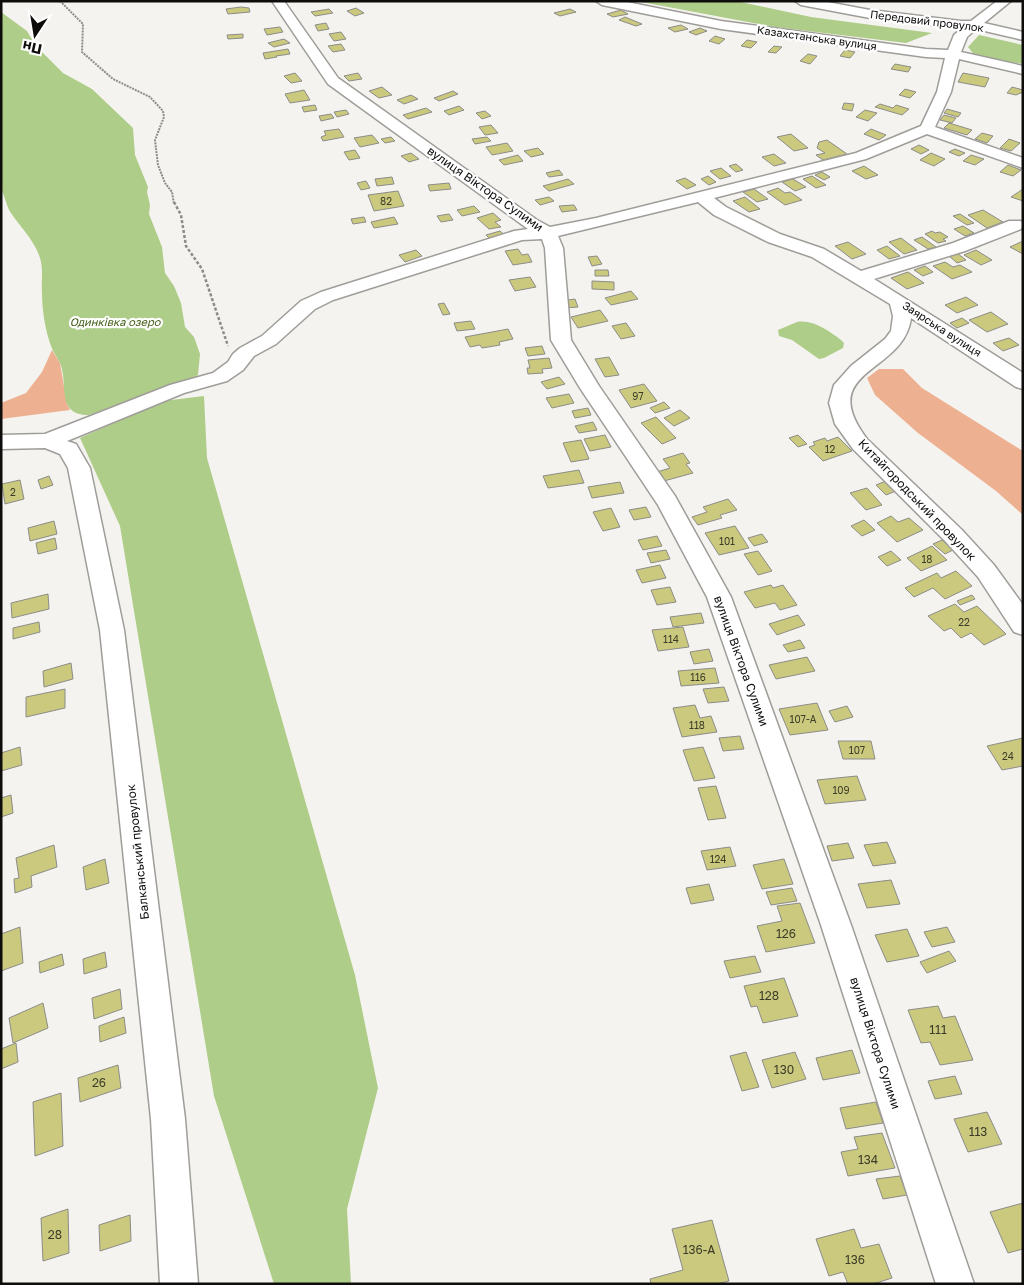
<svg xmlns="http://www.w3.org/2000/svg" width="1024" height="1285" viewBox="0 0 1024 1285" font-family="'Golos Text',sans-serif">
  <rect width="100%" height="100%" fill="#f5f3ef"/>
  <!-- green -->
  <path fill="#edb091" d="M52,350L60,363L67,404L70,410L1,419V403L26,393L42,372Z
    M879,369H903L922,388L1023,451V515L996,491L918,433L875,395L867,378Z"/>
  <!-- water -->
  <path fill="#aecd88" d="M636,1H736L811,17L932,33L906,43L775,27Z
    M1,12L27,31L35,45L63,73L92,89L133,128L135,155L148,187L147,192L150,205L149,214L162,247L165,273L174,286L181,303L185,327L194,337L200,354L198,375L190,380L89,415C55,415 69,384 60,363C57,357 53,352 51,346C45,330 42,309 42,293C41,280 44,268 39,255C32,237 19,226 9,210C6,203 4,195 1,188Z
    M979,35L1023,45V64L975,56L968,47Z
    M797,322C813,319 829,331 841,340L844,343L843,348L824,358L819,359L792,340L779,336L778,330Z
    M204,396L207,458L355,975L378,1088L347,1209L351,1284H274L214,1096L120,526L80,438L163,401Z"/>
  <!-- building -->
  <path fill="#cac97e" stroke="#8c8c88" d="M241,7L249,8L250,12L228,14L226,9Z
    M356,8L364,13L355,16L347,11Z
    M329,9L333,13L315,16L311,12Z
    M570,9L576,12L560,16L554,13Z
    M621,10L628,14L613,17L607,14Z
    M625,17L642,24L636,26L619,20Z
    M326,23L329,29L318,31L315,25Z
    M681,25L688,29L675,32L668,28Z
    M280,27L283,32L267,35L264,29Z
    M700,28L707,31L696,35L689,32Z
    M341,32L346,39L334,41L329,34Z
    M243,34V38L228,39L227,35Z
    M715,36L725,39L719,44L709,41Z
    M284,39L290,43L274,47L268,43Z
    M747,40L757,42L751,48L741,46Z
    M341,44L345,50L333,52L328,46Z
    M774,46L782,47L776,53L768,52Z
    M288,49L290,54L276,56L277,57L265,59L263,53Z
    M845,50L855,52L850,58L840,56Z
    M808,54L817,56L810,64L800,61Z
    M895,64L911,67L908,72L891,69Z
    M295,73L302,81L291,83L284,76Z
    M358,73L362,79L349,81L344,76Z
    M963,73L989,78L985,87L958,82Z
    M382,87L392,95L379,98L369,91Z
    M1012,87L1023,90V92L1016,95L1007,93Z
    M905,89L916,92L910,98L899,95Z
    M304,90L310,100L290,103L285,94Z
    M453,91L458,94L439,101L434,98Z
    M411,95L418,99L404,104L397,100Z
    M844,103L854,104L852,111L842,109Z
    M880,104L893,108L896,105L909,109L902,115L875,107Z
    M315,105L317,110L304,112L302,107Z
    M459,106L464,110L449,115L444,111Z
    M426,108L432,112L408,119L403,115Z
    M947,109L961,113L958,117L944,113Z
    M346,110L349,114L337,117L334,112Z
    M865,110L877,113L868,121L856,117Z
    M485,111L491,116L482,119L476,113Z
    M331,114L334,118L321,121L319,116Z
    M944,115L956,118L952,123L940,120Z
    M949,123L972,130L967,135L944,128Z
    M491,125L498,133L485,135L479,127Z
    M339,129L344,137L323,141L321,137L326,135L324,131Z
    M871,129L886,135L879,140L864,134Z
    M982,133L993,136L987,143L975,139Z
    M791,134L808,148L794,151L777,137Z
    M372,135L379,143L360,147L354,138Z
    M391,137L395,141L385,143L381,139Z
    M487,137L491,141L475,144L472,139Z
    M1009,139L1020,143L1011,151L1000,148Z
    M827,140L847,154L823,160L816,155L825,153L817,148L819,142Z
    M507,143L513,151L492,155L486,147Z
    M919,145L929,150L921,154L911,149Z
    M538,148L544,154L531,157L524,151Z
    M955,149L965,153L959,156L949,152Z
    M355,150L360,158L349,160L344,152Z
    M411,153L419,159L409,162L401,156Z
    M931,153L945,159L934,166L920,160Z
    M774,154L786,163L774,166L762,157Z
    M518,155L523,161L504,165L499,160Z
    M971,155L984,159L975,165L963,161Z
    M736,164L743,170L736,172L729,166Z
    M1008,165L1021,170L1013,176L1000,172Z
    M864,166L878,175L866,179L852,171Z
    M721,168L731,176L720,179L710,171Z
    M559,170L563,175L549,177L546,173Z
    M822,172L830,177L824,180L815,175Z
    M708,176L716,182L709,185L701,179Z
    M812,176L826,185L816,188L803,179Z
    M392,177L394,184L377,186L375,179Z
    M685,178L696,185L687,189L676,181Z
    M568,179L574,184L549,191L543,186Z
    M793,179L806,187L795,191L782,182Z
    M366,181L370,188L361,190L357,183Z
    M449,183L451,189L430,191L428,185Z
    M778,188L785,193L790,192L802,200L785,205L767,192Z
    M754,189L768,199L757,202L743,192Z
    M1023,189V201L1011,197Z
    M398,191L404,206L374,211L368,195Z
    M549,197L554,201L540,205L535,200Z
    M745,197L760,209L749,212L733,201Z
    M574,205L577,210L562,212L559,206Z
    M474,206L480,212L462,216L457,210Z
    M983,210L1003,222L987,228L968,215Z
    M493,213L501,220L495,222L501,227L489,229L477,218Z
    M449,214L453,220L441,222L437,216Z
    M960,214L974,223L967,225L953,216Z
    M364,217L366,222L353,224L351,219Z
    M394,217L398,224L374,228L371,222Z
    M963,226L974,233L965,236L954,229Z
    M500,231L506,236L491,240L486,235Z
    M932,231L935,233L940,232L948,237L943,239L946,241L938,243L925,234Z
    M922,237L936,247L928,249L914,240Z
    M901,238L917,250L904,254L889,242Z
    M1023,241V254L1010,247Z
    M848,242L866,254L852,259L835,246Z
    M887,246L900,256L889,259L877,250Z
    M518,249L522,255L528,254L532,262L513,265L505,251Z
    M416,250L422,256L405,262L399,255Z
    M976,250L992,260L981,265L964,255Z
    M957,253L966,260L957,263L948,255Z
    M597,256L602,264L592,266L588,257Z
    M945,262L953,267L960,265L972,272L952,279L933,266Z
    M925,266L933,272L923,276L914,270Z
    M595,270H608L609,276H595Z
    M908,272L924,283L907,289L891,278Z
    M530,277L536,287L515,291L509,280Z
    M592,281L614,282V290L592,289Z
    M631,291L638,299L611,305L605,298Z
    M966,297L978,305L957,313L945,305Z
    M575,299L578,307L563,308L561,301Z
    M444,303L450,314L443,315L438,304Z
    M600,310L608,321L578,328L571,317Z
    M991,312L1008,324L987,332L969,320Z
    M962,318L969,323L957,328L950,323Z
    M471,321L475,329L457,331L454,323Z
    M626,323L635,336L621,339L612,326Z
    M508,329L513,339L499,342L500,345L482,348L480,345L470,347L465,337Z
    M1009,338L1019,345L1003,351L993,343Z
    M542,346L545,354L528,356L525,348Z
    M609,357L619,375L605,377L595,359Z
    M549,358L552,368L542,369L543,373L528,374L527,368H530L528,360Z
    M559,377L565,384L547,389L541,382Z
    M644,384L657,401L631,408L619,390Z
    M569,394L574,403L552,408L546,398Z
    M664,402L670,408L655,413L650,408Z
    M588,408L591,415L575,418L572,411Z
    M680,410L690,418L674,426L664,418Z
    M656,417L676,438L662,444L641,423Z
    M593,422L597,430L579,433L575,426Z
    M605,435L611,447L590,451L584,439Z
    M798,435L807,444L798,447L789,438Z
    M838,437L852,451L823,461L809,447L815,445L813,442L825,438L827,441Z
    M581,440L589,459L571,462L563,443Z
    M683,453L690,463L686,464L693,473L664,481L657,472L670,468L663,459Z
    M579,470L584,483L548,488L543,476Z
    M49,476L53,485L41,489L38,480Z
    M20,480L24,499L5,504L2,484Z
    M886,481L896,491L886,495L876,485Z
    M620,482L624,493L592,498L588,487Z
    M867,488L882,505L866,510L850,493Z
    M728,499L737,510L720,515L722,518L698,525L692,517L707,512L703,507Z
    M646,507L651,517L634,520L629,510Z
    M611,508L620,527L603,531L593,512Z
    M891,516L898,522L909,518L923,530L897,542L877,523Z
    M864,520L875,530L862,536L851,526Z
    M54,521L57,534L30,541L28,528Z
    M735,526L749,548L719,555L705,533Z
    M762,534L768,542L754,546L748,538Z
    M657,536L662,546L643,550L638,540Z
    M55,538L57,549L38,554L36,543Z
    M942,540L953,550L945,554L933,544Z
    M932,546L947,560L921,571L907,558Z
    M666,550L670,559L651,563L647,553Z
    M758,551L772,571L758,575L744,554Z
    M891,551L901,560L887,566L878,557Z
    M660,565L666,578L642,583L636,570Z
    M956,571L972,586L945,599L933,588L914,597L905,588L937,573L941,578Z
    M771,585L773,588L783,585L797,605L780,610L775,603L755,608L744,592Z
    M670,587L676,602L657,605L651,590Z
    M48,594L49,609L12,618L11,603Z
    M972,595L975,599L960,605L957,601Z
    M955,604L964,612L977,606L1006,634L984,645L971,633L961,638L951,628L944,631L928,616Z
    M701,613L704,623L673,627L670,617Z
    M798,615L805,625L777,635L769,624Z
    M39,622L40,632L13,639V628Z
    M683,627L689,647L658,651L652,630Z
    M800,640L805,648L788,652L783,645Z
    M709,649L713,661L694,664L690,652Z
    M807,657L815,671L776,679L769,665Z
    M71,663L73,679L44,687L43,671Z
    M715,668L719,683L681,686L678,671Z
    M724,687L729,701L708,703L703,689Z
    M65,689V708L26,717V697Z
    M817,703L828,730L790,735L779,709Z
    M695,705L700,718L711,716L717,732L682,737L673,708Z
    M847,706L853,717L835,722L829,711Z
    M740,736L744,749L723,751L719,738Z
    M1023,738V766L1002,770L987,746Z
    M838,741H871L875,759H843Z
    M20,747L22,765L1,771V753Z
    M703,747L715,778L694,781L683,750Z
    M857,776L866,800L825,804L817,780Z
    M716,786L726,818L708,820L698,788Z
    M11,795L13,813L1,817V798Z
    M887,842L896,863L873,866L864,845Z
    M848,843L854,858L832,861L827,846Z
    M54,845L57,867L31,876L32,887L15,893L14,879L19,878L16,858Z
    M730,847L736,866L707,870L701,851Z
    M105,859L109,883L86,890L83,867Z
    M784,859L793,884L762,889L753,865Z
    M891,880L900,904L867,908L858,884Z
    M709,884L714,900L691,904L686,888Z
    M792,888L797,901L771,905L766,892Z
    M800,903L815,943L766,952L757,926L782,921L777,906Z
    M20,927L23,963L1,971V934Z
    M947,927L955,942L932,947L924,932Z
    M907,929L919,956L887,962L875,935Z
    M949,951L956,961L927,973L920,962Z
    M105,952L107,967L84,974L83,959Z
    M62,954L64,965L40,973L39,962Z
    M755,956L761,972L730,978L724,961Z
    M784,978L798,1016L763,1023L757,1006L751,1007L744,986Z
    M120,989L122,1009L94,1019L92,998Z
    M43,1003L48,1028L13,1043L9,1018Z
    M938,1006L943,1018L955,1016L973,1060L940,1065L930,1042L921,1043L908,1010Z
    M124,1017L126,1033L100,1042L99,1026Z
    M16,1043L18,1062L1,1069V1049Z
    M852,1050L860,1073L823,1080L816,1058Z
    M746,1052L759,1087L742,1091L730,1056Z
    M795,1052L806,1079L772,1088L762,1060Z
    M118,1065L121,1088L80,1102L78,1078Z
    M955,1076L962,1094L935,1099L928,1081Z
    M61,1093L63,1146L35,1156L33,1102Z
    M876,1102L883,1123L846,1129L840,1108Z
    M987,1112L1002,1144L968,1152L954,1119Z
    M882,1133L895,1168L848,1176L841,1152L858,1149L854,1137Z
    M900,1176L907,1195L883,1199L876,1179Z
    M1023,1203V1249L1008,1253L990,1212Z
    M68,1209L69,1253L43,1261L41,1218Z
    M130,1215L131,1241L100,1251L99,1225Z
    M712,1220L729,1281L717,1284H651L650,1279L683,1270L672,1229Z
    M854,1229L861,1248L879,1244L892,1278L873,1284H848L843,1272L829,1276L816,1239Z"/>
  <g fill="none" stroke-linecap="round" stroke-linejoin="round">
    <defs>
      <path id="minor" d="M272,1H284L338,78L537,220L550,227L596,218L856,153L921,126L937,92L945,58L926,57L721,29L602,5L596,1H622L721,21L926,49L948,50L954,35L961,29L870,18L801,5L795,1H822L870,10L961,21H971L997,1H1011L984,23L1023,32V40L976,29L967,37L961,52L1023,66V74L959,59L951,92L935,127L1023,158V168L927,134L866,159L714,198L726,207L780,234L824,249L861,271L953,243L1009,221H1021L1023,224L1021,229L965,251L874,279L1023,373V389L1016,387L911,318C904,374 814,369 867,439L962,530L994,565L1023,605V635L1014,632L978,577L946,542L853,449L835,424L829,403L834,385L851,366L885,339L891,331L893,316L890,304L812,257L768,242L714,215L698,202L558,236L563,248L571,340L599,386L675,496L731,597L851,925L974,1284H936L821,925L707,597L658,505L580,388L551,340L545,248L542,239L522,240L333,300L315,309L276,344L254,356L243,370L227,381L184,393L67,441L76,444L90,468L124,630L185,1119L198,1284H160L151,1119L100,630L68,468L60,454L45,448L1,449V435L45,434L170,385L213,373L228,362L233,354L240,348L262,336L301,301L321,292L514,231L528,229L328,84Z"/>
    </defs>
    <!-- minor casing -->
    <use href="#minor" stroke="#9f9d99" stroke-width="3"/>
    <!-- path-far1 -->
    <path stroke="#8d8b89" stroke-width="2" stroke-dasharray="2 1" stroke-linecap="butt" d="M60,1L83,24L82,52L113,79L150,97L163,111L164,117L155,140L158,165L165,183L172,192L174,204"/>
    <!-- path -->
    <path stroke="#8d8b89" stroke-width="2.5" stroke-dasharray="3 2" stroke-linecap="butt" d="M174,202L181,215L186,246L202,269L228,346"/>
    <!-- minor -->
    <use href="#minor" fill="#fff" fill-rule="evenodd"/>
  </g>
  <g text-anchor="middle" stroke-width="4.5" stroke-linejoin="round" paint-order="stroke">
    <!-- number labels -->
    <g font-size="10" fill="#3d3c28">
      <text x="386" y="205">82</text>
      <text x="638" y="400">97</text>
      <text x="830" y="453">12</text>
      <text x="13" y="496">2</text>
      <text x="727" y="545">101</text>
      <text x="927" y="563">18</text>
      <text x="964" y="626">22</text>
      <text x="671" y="643">114</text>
      <text x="698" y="681">116</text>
      <text x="803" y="723">107-А</text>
      <text x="697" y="729">118</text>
      <text x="857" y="754">107</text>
      <text x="1008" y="760">24</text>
      <text x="841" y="794">109</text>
      <text x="718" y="863">124</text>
    </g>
    <!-- far-street labels -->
    <g font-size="11" fill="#0e0d0c" stroke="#fff">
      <text transform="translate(927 21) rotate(7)" y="4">Передовий провулок</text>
      <text transform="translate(817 38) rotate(8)" y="4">Казахстанська вулиця</text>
      <text transform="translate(942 329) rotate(33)" y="4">Заярська вулиця</text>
    </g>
    <!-- far-water labels -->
    <g font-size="11" font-style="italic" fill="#445f18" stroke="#fff">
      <text x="115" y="326">Одинківка озеро</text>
    </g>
    <!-- street labels -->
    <g font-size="12" fill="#0e0d0c" stroke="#fff">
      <text transform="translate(485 189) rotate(35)" y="4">вулиця Віктора Сулими</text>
      <text transform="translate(917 500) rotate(46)" y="4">Китайгородський провулок</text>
      <text transform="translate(741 661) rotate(70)" y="4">вулиця Віктора Сулими</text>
      <text transform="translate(138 852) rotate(-96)" y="4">Балканський провулок</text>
      <text transform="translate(875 1043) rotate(72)" y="4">вулиця Віктора Сулими</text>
    </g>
    <!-- near-number labels -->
    <g font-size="12" fill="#3d3c28">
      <text x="786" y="938">126</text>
      <text x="769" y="1000">128</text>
      <text x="938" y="1034">111</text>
      <text x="784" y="1074">130</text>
      <text x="99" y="1087">26</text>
      <text x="978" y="1136">113</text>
      <text x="868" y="1164">134</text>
      <text x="55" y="1239">28</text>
      <text x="699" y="1254">136-А</text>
      <text x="855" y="1264">136</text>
    </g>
  </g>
  <!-- border -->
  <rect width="1024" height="1285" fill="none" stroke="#0e0d0c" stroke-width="5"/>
  <!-- north arrow -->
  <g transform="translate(35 35) rotate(192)" stroke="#ffffff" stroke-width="4" paint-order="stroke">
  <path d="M0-4L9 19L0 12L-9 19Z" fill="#0e0d0c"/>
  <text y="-8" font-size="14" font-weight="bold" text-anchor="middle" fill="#0e0d0c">Пн</text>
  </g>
</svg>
